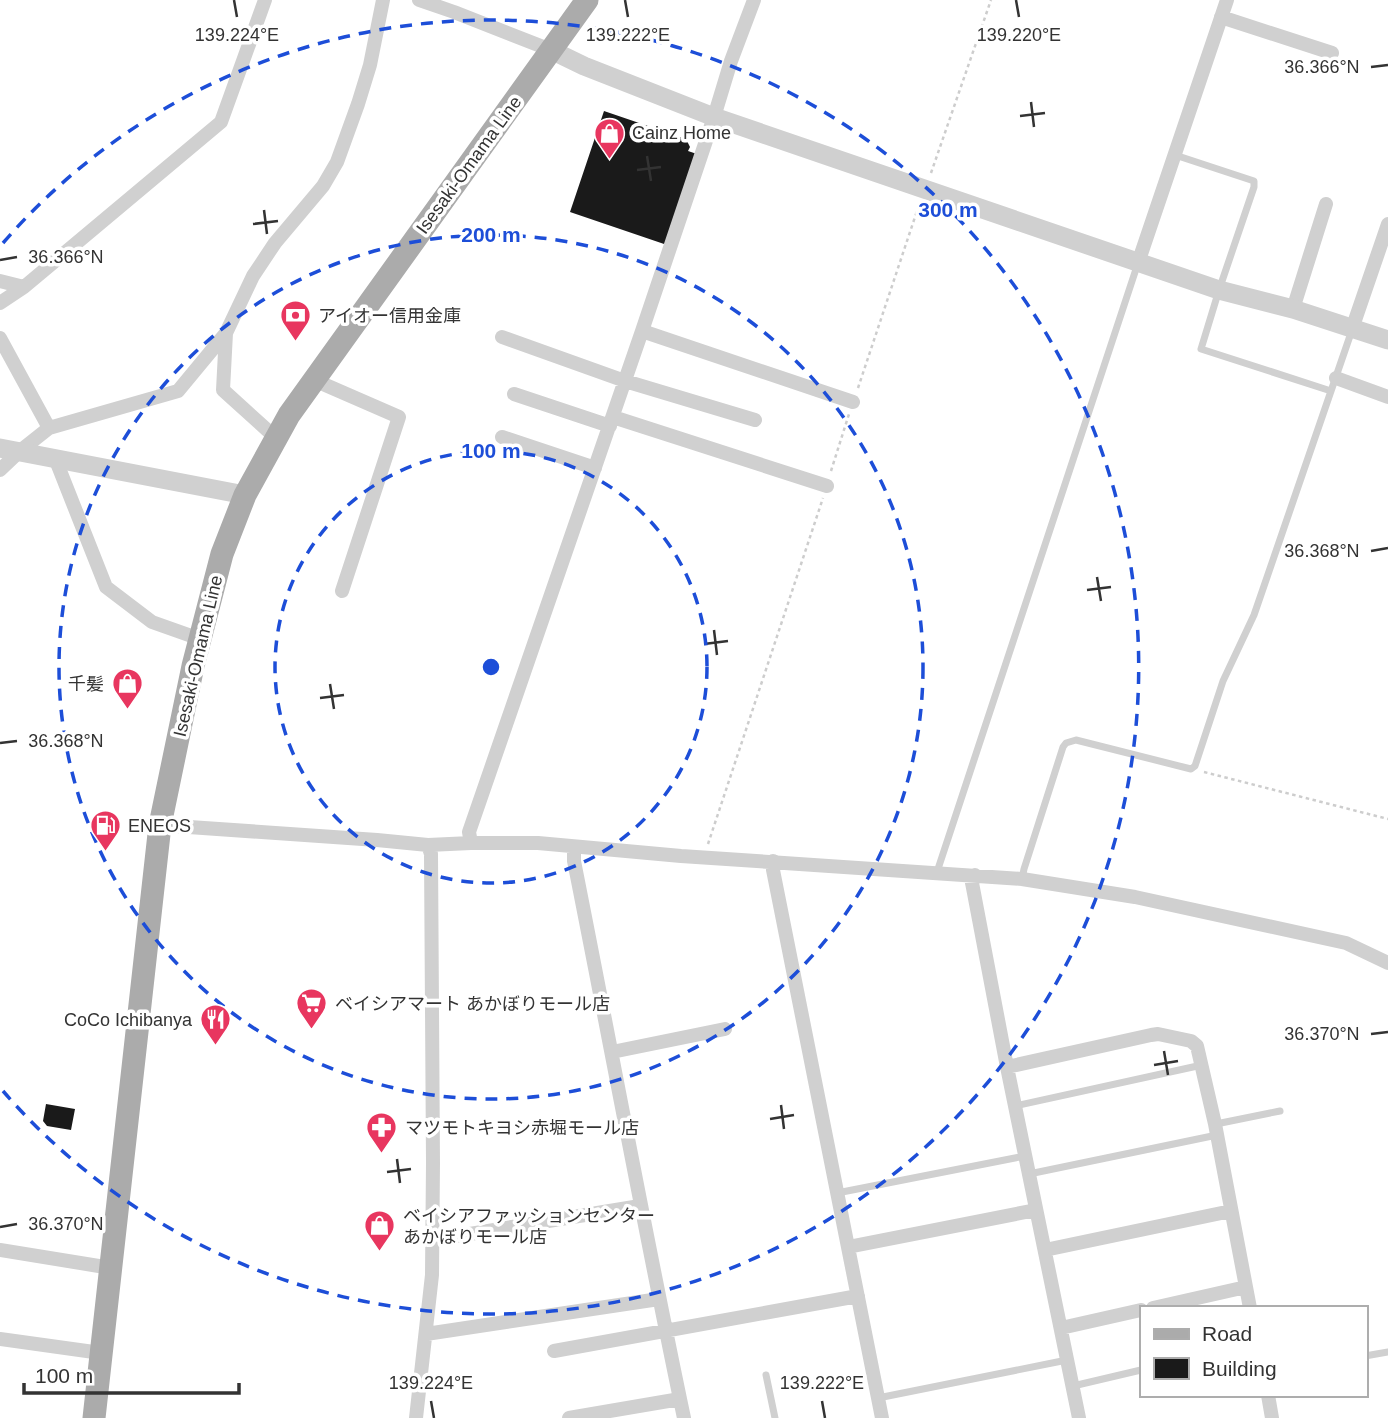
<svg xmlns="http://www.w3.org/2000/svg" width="1388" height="1418" viewBox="0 0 1388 1418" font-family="Arial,'Noto Sans JP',sans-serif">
  <rect width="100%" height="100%" fill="#fff"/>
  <!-- building -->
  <path fill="#1a1a1a" d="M604,111L686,139L690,147L688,151L697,154L667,245L570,212Z
    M46,1104L75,1109L71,1130L47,1126L43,1121Z"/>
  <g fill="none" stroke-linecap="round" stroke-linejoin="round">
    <!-- path -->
    <path stroke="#cdcdcd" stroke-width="2.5" stroke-dasharray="3.5 3.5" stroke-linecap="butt" d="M931,173L991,0
      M858,388L919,205
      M831,471L849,414
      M1204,772L1388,819
      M708,844L823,498"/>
    <!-- service -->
    <path stroke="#d0d0d0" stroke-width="7" d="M1175,155L1254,181V187L1219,290L1201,349L1331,391
      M937,872L1138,263
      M1022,879L1024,869L1063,747L1066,743L1076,740L1191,769L1195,766L1223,681L1254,615L1352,330
      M1015,1106L1202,1065
      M1216,1124L1280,1111
      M1029,1174L1217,1135
      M837,1193L1025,1156
      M1365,1356L1388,1352
      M766,1375L775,1418
      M1073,1386L1141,1370
      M878,1398L1067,1360"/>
    <!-- minor -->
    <path stroke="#d0d0d0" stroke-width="14" d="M419,0L454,12L551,50
      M1221,17L1332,53
      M1138,263L1227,0
      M0,281L24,287L221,122L265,0
      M0,303L24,287
      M1293,309L1326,204
      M1352,329L1388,224
      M642,331L853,402
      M226,333L223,390L276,438
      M502,337L625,381L755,420
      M0,338L49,428
      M1336,378L1388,397
      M314,380L399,417L342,591
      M514,394L610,426
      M613,417L827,486
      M502,437L595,468
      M55,458L106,587L152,622L200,639
      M0,470L20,451L49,428L178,391L226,333L253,276L275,243L323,186L337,162L358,104L370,65L383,0
      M160,825L377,840L428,845L471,843H538L681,856L1022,879L1135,897L1346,943L1388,963
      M471,843L469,832L642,331L714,117L731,61L754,0
      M574,847V861C611,1047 645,1233 684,1418
      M773,861V870L882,1418
      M975,875L972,883L973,888L1007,1067L1079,1418
      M612,1052L725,1029
      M1007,1067L1151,1035L1158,1034L1191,1041L1197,1046L1215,1124L1250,1308
      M433,1240L640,1206
      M848,1247L1036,1210
      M0,1250L111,1268
      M1045,1250L1231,1211
      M1153,1308L1246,1287
      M1061,1328L1141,1310
      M426,1334L659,1299
      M0,1339L101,1353
      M554,1351L858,1296
      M1268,1395L1272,1418
      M416,1418L432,1275L433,1163L431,854L428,845
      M569,1418L680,1399"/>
    <!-- tertiary -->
    <path stroke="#d0d0d0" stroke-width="19" d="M551,50L584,66L714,117L1219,290L1293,309L1388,340
      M0,448L245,495"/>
    <!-- primary -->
    <path stroke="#ababab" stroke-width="23" d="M94,1418L160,825L193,666L222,554L245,495L289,415L587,0"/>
  </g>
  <!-- ticks -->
  <path fill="none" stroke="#333" stroke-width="2.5" d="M234,0L237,17M625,0L628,17M1016,0L1019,17M1371,67L1388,65M1031,102L1034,127M1020,116L1045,113M647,156L651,181M637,170L661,167M264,210L267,234M253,224L278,221M0,260L17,257M1371,551L1388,548M1097,577L1101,601M1087,590L1111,587M714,630L717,655M704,644L728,641M330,684L334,709M320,698L344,695M0,743L17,741M1371,1034L1388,1032M1164,1051L1168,1075M1154,1065L1178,1061M781,1105L784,1129M770,1119L794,1115M397,1159L400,1183M387,1172L411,1169M0,1227L17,1224M431,1401L434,1418M822,1401L825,1418"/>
  <!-- distance rings -->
  <g fill="none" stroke="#1d4ed8" stroke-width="3.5" stroke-dasharray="12 9">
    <circle cx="491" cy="667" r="216"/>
    <circle cx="491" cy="667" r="432"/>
    <path d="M3 243A647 647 0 1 1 3 1091"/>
  </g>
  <!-- icons -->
  <defs>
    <symbol id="shop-pin" viewBox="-11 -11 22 30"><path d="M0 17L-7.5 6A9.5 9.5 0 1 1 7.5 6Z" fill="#e8365f" stroke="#fff"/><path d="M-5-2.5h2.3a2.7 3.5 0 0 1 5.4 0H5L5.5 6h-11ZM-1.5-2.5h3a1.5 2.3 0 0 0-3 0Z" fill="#fff"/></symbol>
    <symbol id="bank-pin" viewBox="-11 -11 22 30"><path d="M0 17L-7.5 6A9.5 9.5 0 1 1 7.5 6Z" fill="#e8365f" stroke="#fff"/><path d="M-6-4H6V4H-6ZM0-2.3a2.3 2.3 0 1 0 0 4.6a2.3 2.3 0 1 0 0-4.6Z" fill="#fff"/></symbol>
    <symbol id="fuel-pin" viewBox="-11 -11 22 30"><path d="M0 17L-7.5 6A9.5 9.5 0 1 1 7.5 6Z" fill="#e8365f" stroke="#fff"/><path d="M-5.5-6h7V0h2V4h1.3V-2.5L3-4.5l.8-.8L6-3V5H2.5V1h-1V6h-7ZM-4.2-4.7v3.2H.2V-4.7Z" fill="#fff"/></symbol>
    <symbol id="supermarket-pin" viewBox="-11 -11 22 30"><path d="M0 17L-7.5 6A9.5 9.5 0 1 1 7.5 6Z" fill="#e8365f" stroke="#fff"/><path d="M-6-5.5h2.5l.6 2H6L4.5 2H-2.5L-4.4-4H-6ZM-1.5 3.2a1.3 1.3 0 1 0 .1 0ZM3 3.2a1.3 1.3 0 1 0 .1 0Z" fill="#fff"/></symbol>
    <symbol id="restaurant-pin" viewBox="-11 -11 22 30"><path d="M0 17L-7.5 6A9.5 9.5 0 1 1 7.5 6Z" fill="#e8365f" stroke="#fff"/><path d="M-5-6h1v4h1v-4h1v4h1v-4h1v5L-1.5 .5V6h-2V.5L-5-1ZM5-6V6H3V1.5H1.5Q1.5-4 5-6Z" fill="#fff"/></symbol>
    <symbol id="pharmacy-pin" viewBox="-11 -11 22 30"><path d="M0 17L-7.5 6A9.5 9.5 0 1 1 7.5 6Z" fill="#e8365f" stroke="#fff"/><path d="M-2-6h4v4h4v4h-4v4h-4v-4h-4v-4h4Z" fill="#fff"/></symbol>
  </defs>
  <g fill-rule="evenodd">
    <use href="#shop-pin" x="592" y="116" width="35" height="47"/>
    <use href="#bank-pin" x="278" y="298" width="35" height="47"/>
    <use href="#shop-pin" x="110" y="666" width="35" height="47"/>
    <use href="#fuel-pin" x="88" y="808" width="35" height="47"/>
    <use href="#supermarket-pin" x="294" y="986" width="35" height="47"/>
    <use href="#restaurant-pin" x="198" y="1002" width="35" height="47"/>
    <use href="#pharmacy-pin" x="364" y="1110" width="35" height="47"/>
    <use href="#shop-pin" x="362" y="1208" width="35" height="47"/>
  </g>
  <g text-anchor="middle" stroke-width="7" stroke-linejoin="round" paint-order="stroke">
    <!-- poi labels -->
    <g font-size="18" fill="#333" stroke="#fff" text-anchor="start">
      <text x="632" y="139">Cainz Home</text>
      <text x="318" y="322">アイオー信用金庫</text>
      <text x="104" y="690" text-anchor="end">千髪</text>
      <text x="128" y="832">ENEOS</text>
      <text x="335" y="1010">ベイシアマート あかぼりモール店</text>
      <text x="192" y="1026" text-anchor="end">CoCo Ichibanya</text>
      <text x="405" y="1134">マツモトキヨシ赤堀モール店</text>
      <text x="403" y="1222">ベイシアファッションセンター<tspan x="403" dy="21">あかぼりモール店</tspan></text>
    </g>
    <!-- street labels -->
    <g font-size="18" fill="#333" stroke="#fff">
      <text transform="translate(469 165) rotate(-54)" y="6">Isesaki-Omama Line</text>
      <text transform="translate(198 656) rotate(-77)" y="6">Isesaki-Omama Line</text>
    </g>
  </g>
  <g font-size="18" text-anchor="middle" fill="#333" stroke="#fff" stroke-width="7" stroke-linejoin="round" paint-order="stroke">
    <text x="237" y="41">139.224°E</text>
    <text x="628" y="41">139.222°E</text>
    <text x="1019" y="41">139.220°E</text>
    <text x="1322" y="73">36.366°N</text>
    <text x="66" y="263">36.366°N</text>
    <text x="1322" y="557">36.368°N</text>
    <text x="66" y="747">36.368°N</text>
    <text x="1322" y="1040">36.370°N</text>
    <text x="66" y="1230">36.370°N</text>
    <text x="431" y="1389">139.224°E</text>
    <text x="822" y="1389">139.222°E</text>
  </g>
  <circle cx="491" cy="667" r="10" fill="#1d4ed8" stroke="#fff" stroke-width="3.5"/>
  <g font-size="21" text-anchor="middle" font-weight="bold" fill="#1d4ed8" stroke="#fff" stroke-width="7" stroke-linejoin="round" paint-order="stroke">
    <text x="948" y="217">300 m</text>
    <text x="491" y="242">200 m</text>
    <text x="491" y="458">100 m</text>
  </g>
  <!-- legend -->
  <rect x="1140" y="1306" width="228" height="91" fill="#ffffff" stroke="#adadad" stroke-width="2"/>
  <rect x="1154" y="1329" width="35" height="10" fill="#ababab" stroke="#adadad" stroke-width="2"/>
  <text x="1202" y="1341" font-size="21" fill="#333333">Road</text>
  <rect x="1154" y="1358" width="35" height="21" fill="#1a1a1a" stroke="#adadad" stroke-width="2"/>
  <text x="1202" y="1376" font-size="21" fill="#333333">Building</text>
  <!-- scale -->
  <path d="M24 1383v10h215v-10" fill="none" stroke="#333333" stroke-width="3.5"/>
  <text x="35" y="1383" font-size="21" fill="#333333" stroke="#ffffff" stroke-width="5" paint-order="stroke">100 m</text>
</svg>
